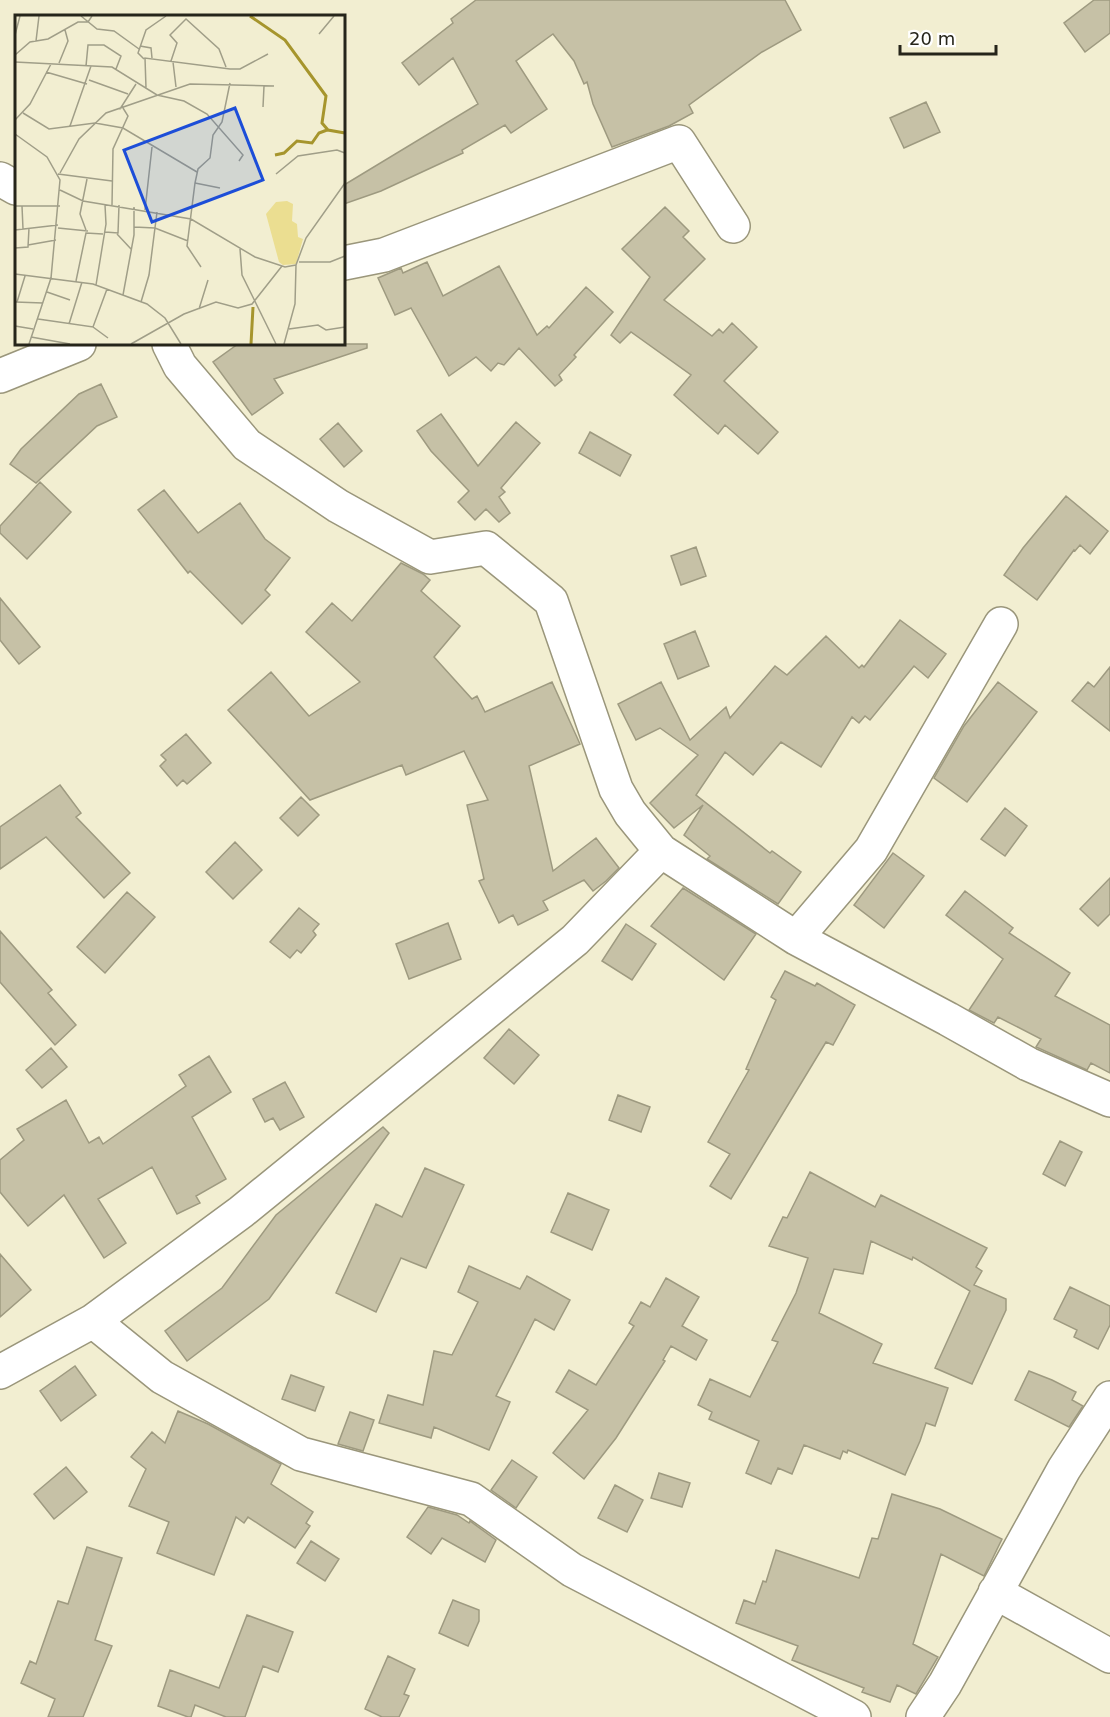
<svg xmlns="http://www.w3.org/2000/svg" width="1110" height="1717" viewBox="0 0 1110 1717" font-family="'DejaVu Sans',sans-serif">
  <rect width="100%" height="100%" fill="#f2eed1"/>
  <!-- building -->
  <path fill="#c6c1a6" stroke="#9e9a80" stroke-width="1.5" d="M476,0H785L801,30L762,52L689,105L693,113L669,126L612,147L593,104L587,82L584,84L574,61L553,34L516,61L547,109L511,133L505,125L462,150L463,153L381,191L344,204V185L478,104L453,58L419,85L402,63L453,23L451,19Z
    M1094,0H1110V33L1085,52L1064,23Z
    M926,102L940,132L904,148L890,118Z
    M665,207L689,231L683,237L705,259L664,300L712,336L719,329L723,333L732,323L757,347L724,381L778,432L758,454L725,425L718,434L674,395L691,375L631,332L620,343L611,335L650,277L622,249Z
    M427,262L443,296L499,266L537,335L547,326L549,328L586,287L613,312L574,355L576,357L559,375L562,380L555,386L519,348L504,365L498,363L491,371L476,357L449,376L411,308L395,315L378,278L401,268L403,273Z
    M238,344H367V348L274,379L283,393L252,415L213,362Z
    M101,384L117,417L97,426L36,483L10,464L21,449L79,394Z
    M441,414L478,466L516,422L540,443L501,488L505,492L499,497L510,513L499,522L486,509L475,520L458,502L469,491L431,451L417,431Z
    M338,423L362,451L344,467L320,439Z
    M590,432L631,455L620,476L579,453Z
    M40,482L71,512L27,559L0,533V526Z
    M164,490L198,533L240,503L265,539L290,558L265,590L270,595L242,624L190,571L188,573L138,510Z
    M1066,496L1108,531L1090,554L1080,545L1075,551L1074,550L1037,600L1004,575L1023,548Z
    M696,547L706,576L681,585L671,556Z
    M401,563L423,574L430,580L421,591L460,626L434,657L472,699L477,696L485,712L552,682L580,744L529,766L553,871L596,838L619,868L606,881L593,891L584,880L543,901L548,910L518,925L513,915L499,923L479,881L484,879L467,805L488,800L464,751L406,775L402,765L310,800L228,710L271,672L309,716L360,682L306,632L332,603L352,621Z
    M0,598L40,647L19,664L0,640Z
    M900,620L946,654L928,678L914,666L870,720L865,716L859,723L852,717L821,767L781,742L753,775L725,752L696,795L770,853L772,851L801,872L778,904L707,859L710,856L684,835L703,805L674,828L650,803L698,755L660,728L636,740L618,704L661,682L690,740L726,707L730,718L775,666L787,675L826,636L859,668L862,665L864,667Z
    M695,631L709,666L678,679L664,644Z
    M1110,667V731L1072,701L1088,682L1094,687Z
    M998,682L1037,712L967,802L934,778L964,726Z
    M186,734L211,763L187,784L183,780L177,786L160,766L166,760L161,755Z
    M60,785L81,813L76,817L130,873L104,898L46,837L0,869V827Z
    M301,797L319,815L298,836L280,818Z
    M1005,808L1027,826L1005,856L981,839Z
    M235,842L262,870L233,899L206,872Z
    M893,853L924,876L884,928L854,905Z
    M1110,878V914L1098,926L1080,909Z
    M683,888L756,934L724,980L651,926Z
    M965,891L1013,928L1009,933L1070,973L1055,996L1110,1025V1073L1091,1063L1087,1070L1036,1047L1041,1039L998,1017L994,1023L969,1010L1003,959L946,915Z
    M127,892L155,917L105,973L77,947Z
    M299,908L319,924L313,931L316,935L301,953L297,950L290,958L270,942Z
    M448,923L461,959L409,979L396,944Z
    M626,924L656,944L632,980L602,961Z
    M0,931L52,990L48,993L76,1025L55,1045L0,982Z
    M785,971L815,986L817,983L855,1005L833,1045L826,1042L731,1199L710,1186L730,1154L708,1142L749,1070L746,1069L776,1000L771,997Z
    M509,1029L539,1055L514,1084L484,1058Z
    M51,1048L67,1067L42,1088L26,1070Z
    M209,1056L231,1092L192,1117L226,1179L196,1196L200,1203L177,1214L152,1167L98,1199L126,1243L104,1258L64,1195L28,1226L0,1192V1160L24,1140L17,1129L66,1100L89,1143L99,1137L103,1144L186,1086L179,1075Z
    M285,1082L304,1117L280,1130L273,1118L265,1122L253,1099Z
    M618,1095L650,1107L641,1132L609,1120Z
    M383,1127L389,1133L269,1299L187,1361L165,1331L222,1288L276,1215Z
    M1060,1141L1082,1152L1065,1186L1043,1174Z
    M425,1168L464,1185L426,1268L401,1258L376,1312L336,1293L376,1204L402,1217Z
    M810,1172L875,1207L881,1195L987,1248L976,1267L982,1271L974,1285L1006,1299V1310L972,1384L935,1368L970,1291L913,1257L912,1260L871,1241L863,1274L834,1269L819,1313L882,1344L873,1363L948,1388L935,1426L926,1423L920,1441L905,1475L848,1450L847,1453L843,1451L840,1459L804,1445L792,1474L778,1468L771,1484L746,1473L759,1441L709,1419L712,1412L698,1405L710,1379L750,1397L778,1342L772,1340L796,1293L808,1258L769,1246L783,1217L787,1218Z
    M568,1193L609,1210L592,1250L551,1232Z
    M0,1254L31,1290L0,1317Z
    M469,1266L520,1289L527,1276L570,1300L554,1330L535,1319L496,1396L510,1402L489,1450L434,1427L431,1438L379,1423L388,1395L423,1405L434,1351L452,1355L478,1302L458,1292Z
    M666,1278L699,1297L682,1326L707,1340L696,1360L671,1346L663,1360L665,1361L616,1438L584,1479L553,1453L588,1410L556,1392L569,1370L596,1385L634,1326L629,1323L641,1302L650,1307Z
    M1070,1287L1110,1306V1325L1098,1349L1074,1337L1077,1330L1054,1319Z
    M75,1366L96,1395L61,1421L40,1391Z
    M1029,1371L1052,1380L1076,1392L1072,1400L1083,1406L1069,1427L1015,1400Z
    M291,1375L324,1387L315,1411L282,1399Z
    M178,1411L208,1424L281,1464L271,1484L313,1512L306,1523L310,1526L295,1548L248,1517L244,1523L236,1517L214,1575L157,1553L169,1522L129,1506L146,1469L131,1457L152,1432L165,1443Z
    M350,1412L374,1420L363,1451L338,1444Z
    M512,1460L537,1477L516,1508L491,1490Z
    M66,1467L87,1492L54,1519L34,1494Z
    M659,1473L690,1483L682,1507L651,1498Z
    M615,1485L643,1500L627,1532L598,1518Z
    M892,1494L940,1509L1002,1539L984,1576L941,1554L913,1644L938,1657L916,1694L897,1685L890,1702L862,1692L864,1688L792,1660L798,1646L736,1623L744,1600L755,1604L763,1581L766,1582L776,1550L859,1578L872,1538L878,1539Z
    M428,1507L457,1515L469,1523L470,1521L496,1540L485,1562L442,1538L431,1554L407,1537Z
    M311,1541L339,1559L325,1581L297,1563Z
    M87,1547L122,1558L95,1640L112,1646L83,1717H48L55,1699L21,1683L30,1661L36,1664L58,1601L68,1604Z
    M453,1600L479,1610V1621L468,1646L439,1633Z
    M247,1615L293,1632L278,1672L263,1666L245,1717H226L195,1705L191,1717H188L158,1706L170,1670L219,1688Z
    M388,1656L415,1669L404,1694L409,1696L399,1717H382L365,1709Z"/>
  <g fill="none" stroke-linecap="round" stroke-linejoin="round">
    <defs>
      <path id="street" d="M0,179L16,188
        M344,263L384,255L679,142L733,226
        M169,344L180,366L247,445L338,506L430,557L486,548L551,601L616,789L630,813L661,851L796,938L948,1019L1028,1064L1110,1100
        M0,376L79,344
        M796,938L871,850L1001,624
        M93,1321L162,1377L301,1454L471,1499L572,1570L854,1717
        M0,1372L93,1321L241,1212L575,940L661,851
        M995,1592L1110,1656
        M923,1717L945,1684L1064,1469L1110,1398"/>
    </defs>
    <!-- street casing -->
    <use href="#street" stroke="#9a967b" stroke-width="36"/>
    <!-- street -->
    <use href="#street" stroke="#fff" stroke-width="33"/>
  </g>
  <!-- overview -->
  <g transform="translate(15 15)">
    <rect width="330" height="330" fill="#f2eed1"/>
    <path d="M272,186L278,189L277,206L282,209L283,222L288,224L281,249L268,250L264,247L251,199L261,187Z" fill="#ebde91"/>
    <path fill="none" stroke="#a6952d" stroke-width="3" d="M235,1L270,25L311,81L307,108L313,115L330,118M260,140L269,138L282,126L297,128L304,118L312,115M236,329L238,292"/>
    <path fill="none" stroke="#a09e88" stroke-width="1.5" d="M66,1L82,14L99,16L124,34M304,19L319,1M0,20L5,1M21,26L24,1M125,31L136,33L137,43M0,40L15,27L33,24L63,7H73L77,1M129,44L123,38L131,15L151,1M156,46L162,28L155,20L171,4L204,34L211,52M0,47L97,52L142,80L169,86L192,99L228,140L224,146M158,47L161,72M44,48L53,26L50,15M71,51L73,30H89L106,41L101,54M31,57L72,69M74,65L113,79M131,73L130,43L215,54H225L253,39M248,92L249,71M105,94L121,69M8,98L34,114L80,108L108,113L182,157M0,105L15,89L36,49M55,111L76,51M0,119L32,142L45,165L36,263L14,329M45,158L64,124L91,98L175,69L259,71M43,159L97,166M261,159L283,141L322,135L330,138M180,168L205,173M45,175L68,186L176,204L240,242L270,252L281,250M97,190L98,134L113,101L108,93M0,191H45M7,191L8,214M130,195L137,132M119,212L140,213L173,226M43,213L73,216M0,215L43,210M71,215L65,199L72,164M90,217L103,218L104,190M102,219L116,234M13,230L41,225M0,233L13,232L14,213M225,234L227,260L261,329M284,247H315L330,241M186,252L172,231L180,168L183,154L195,143L198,120L207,107L215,68M0,259L78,269L132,289L150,303L166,329M61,266L71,218L88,219M81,270L91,209L90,190M32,277L55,285M108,280L119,220V192M0,287L28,288M2,287L10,261M126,287L134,260L142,197M184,294L193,265M23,304L78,312L92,274M54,309L67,267M0,311L18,314M78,312L93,323M274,314L303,310L311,315L330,312M16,322L55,329M116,329L169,299L201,287L223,293L237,289L267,251M269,329L280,289L281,250L291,223L330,168"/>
    <path fill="#1d4ed8" fill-opacity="0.15" stroke="#1d4ed8" stroke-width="3" d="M220,93L248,165L137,207L109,135Z"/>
    <rect width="330" height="330" fill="none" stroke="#26251a" stroke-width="3"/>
  </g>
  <!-- scale -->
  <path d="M900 45v9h96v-9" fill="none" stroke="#26251a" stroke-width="3"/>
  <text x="909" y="45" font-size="18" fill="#26251a" stroke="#ffffff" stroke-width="4.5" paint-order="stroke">20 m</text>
</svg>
